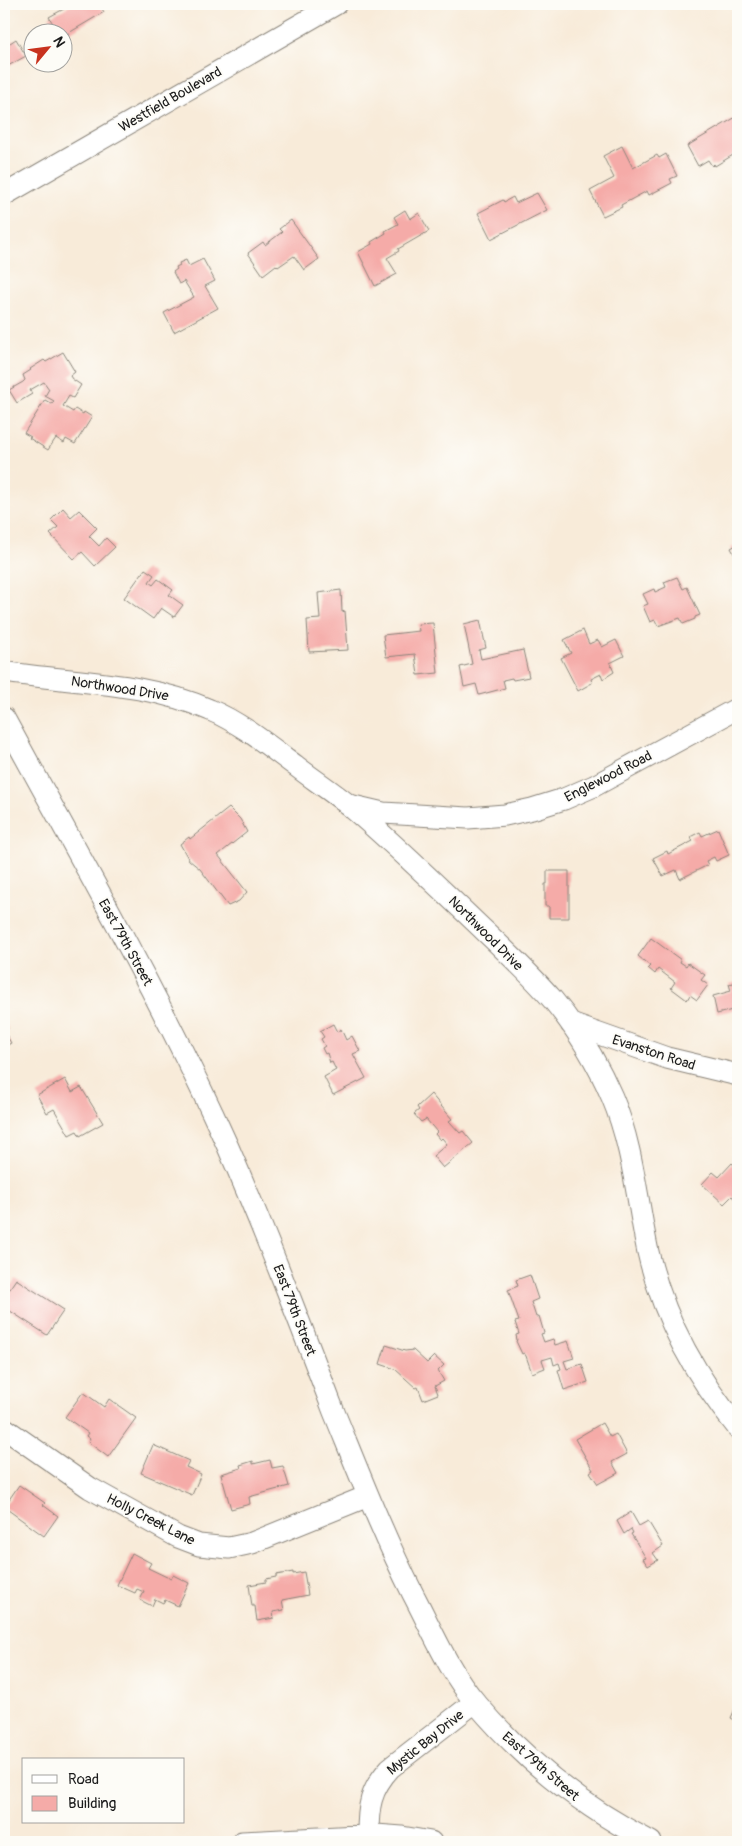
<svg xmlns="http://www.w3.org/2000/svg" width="742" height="1846" viewBox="0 0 742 1846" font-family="Pangolin,sans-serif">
  <rect width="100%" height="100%" fill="#fdfcf7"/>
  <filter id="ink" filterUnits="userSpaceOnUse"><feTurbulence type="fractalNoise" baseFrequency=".02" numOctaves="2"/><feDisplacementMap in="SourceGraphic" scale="10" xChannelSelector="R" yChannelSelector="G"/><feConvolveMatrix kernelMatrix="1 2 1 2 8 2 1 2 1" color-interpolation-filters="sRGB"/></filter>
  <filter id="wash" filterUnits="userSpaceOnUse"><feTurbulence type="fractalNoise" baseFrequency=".0096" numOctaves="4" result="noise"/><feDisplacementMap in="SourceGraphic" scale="20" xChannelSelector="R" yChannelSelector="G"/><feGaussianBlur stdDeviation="1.12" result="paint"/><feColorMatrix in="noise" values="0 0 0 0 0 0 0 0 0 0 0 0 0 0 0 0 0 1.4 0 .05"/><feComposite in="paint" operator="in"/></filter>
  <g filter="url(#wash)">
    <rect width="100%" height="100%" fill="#f8ebd9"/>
    <g id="blocks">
      <!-- building -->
      <path fill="#f5aba8" d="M73,4H99L104,12L62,37V32H58L49,17Z
        M16,39L26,56L6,67L8,70L4,72V47Z
        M736,117L738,121V148L736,149L738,152L715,166L714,164L712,166L708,160L698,166L687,146Z
        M622,146L633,168L657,155L659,158L666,154L677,176L670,179L672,183L649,195L647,191L621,205L622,207L603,216L590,191L614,178L603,156Z
        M537,193L547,210L491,239L478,213L503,200L504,202L513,197L516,203Z
        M405,210L410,219L419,213L429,231L398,249L399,251L387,258L397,274L375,286L358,252L372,244L371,242L386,233L385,231L398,224L394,217Z
        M291,220L319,259L304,270L294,256L278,267L276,265L263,275L248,253L263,242L265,245L282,232L279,229Z
        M203,259L215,281L205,286L218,308L174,332L164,313L194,297L184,281L179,284L173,272L177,269L176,267L180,265L179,263L186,260L189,266Z
        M63,352L75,372L70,376L72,379L81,385L73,398L69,396L63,406L73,412L75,409L83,414L84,412L92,417L75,444L66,439L64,443L56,438L48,450L29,438L31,437L24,433L45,400L52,404L54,401L45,396L49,389L44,382L30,390L32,394L17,403L9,390L23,382L25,380L23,375L31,370L30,369L44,360L46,362Z
        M63,508L71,517L79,510L97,528L89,536L99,546L106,538L115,547L95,566L82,552L74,559L50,534L58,527L51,520Z
        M738,544V561L731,548Z
        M145,569L154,575L149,582L153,585L158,579L173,590L169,595L183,605L174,617L161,608L153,619L124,598Z
        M677,577L683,589L687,587L700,615L695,617V619L683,624L680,618L658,626L655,620L650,622L643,606L648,604L643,594L654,589L655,592L666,587L664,582Z
        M341,590L342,612L345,611L348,650L309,652L307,620L320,619L318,593Z
        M480,620L486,648L479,650L481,659L523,650L529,677L513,680L512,678L503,680L505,688L479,695L476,684L464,687L460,667L472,664L464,624Z
        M433,623L438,673L418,675L415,654L386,657L383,635L419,631L418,624Z
        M583,630L589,644L598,640L602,647L616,640L624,656L610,663L614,672L603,679L601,674L591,679L592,683L578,691L561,658L571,653L564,640Z
        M229,808L240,819L247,832L218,855L247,892L239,901L228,906L200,869L189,860L180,844L189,837L190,839Z
        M718,829L729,855L716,861L714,857L706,861L708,865L680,879L676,870L663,876L653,858L667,851L668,854L693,841L690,837L700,832L702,836Z
        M547,871H569V918H549V906H545V884H547Z
        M651,938L681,960L680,962L686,966L688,963L705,975L701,980L708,985L697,1000L690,995L687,1000L671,988L675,982L658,969L655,974L648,968L650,966L638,956Z
        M738,982V1012L737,1013L736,1009L717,1014L713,996L731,991L729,984Z
        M4,1021L8,1029L4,1031L11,1043L4,1047Z
        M333,1024L337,1032L341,1029L346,1040L352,1036L360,1051L353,1054L366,1078L333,1095L324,1077L336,1070L332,1062L330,1063L327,1053L325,1054L322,1048L325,1046L321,1039L324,1037L320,1031Z
        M65,1079L72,1092L81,1087L103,1123L80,1136L77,1131L69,1135L54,1109L47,1113L37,1095Z
        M431,1094L452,1119L449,1121L460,1133L463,1131L473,1143L443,1168L433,1156L447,1144L442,1138L440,1140L435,1134L437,1132L426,1119L421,1122L414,1114L419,1110L417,1107Z
        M738,1161V1203L732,1196L724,1204L702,1184L713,1172L719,1177L732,1163L734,1165Z
        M530,1275L538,1299L531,1302L536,1317L539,1316L544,1333L541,1334L544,1342L553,1339L555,1345L568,1341L574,1358L564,1361L567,1369L582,1364L588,1382L564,1390L558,1370L561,1369L559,1363L554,1365L552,1357L542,1360L545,1368L532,1373L526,1356L524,1353L522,1354L516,1341L517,1340L516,1335L519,1334L515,1322L519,1321L508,1290L518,1286L516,1280Z
        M16,1279L64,1310L47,1335L4,1307V1297Z
        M386,1345L405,1351L413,1350L427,1363L434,1356L444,1365L438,1371L444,1381L435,1386L438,1394L423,1400L418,1387L416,1388L395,1369L380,1364Z
        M83,1392L104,1407L109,1399L136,1418L108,1457L88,1442L90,1439L86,1436L88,1433L65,1417Z
        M602,1423L610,1437L616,1434L627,1454L612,1462L618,1473L598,1484L590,1472L593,1470L575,1439Z
        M153,1445L189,1461L186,1467L201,1474L192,1495L141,1473Z
        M270,1460L272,1468L283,1466L289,1486L249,1497L250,1504L231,1509L221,1474L241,1468L240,1465L253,1461V1464Z
        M19,1485L45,1503L43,1505L58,1516L44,1536L4,1507Z
        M631,1512L639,1526L648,1521L663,1546L653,1553L658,1560L648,1566L643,1559L646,1558L631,1534L633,1533L631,1529L624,1534L617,1521Z
        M132,1553L151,1563L148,1568L171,1579L173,1575L189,1583L178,1606L165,1600L163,1603L155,1599L152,1606L140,1600L144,1592L137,1589L135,1593L117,1585Z
        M293,1572V1574L304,1572L308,1595L282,1600L284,1610L273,1612L274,1618L257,1621L255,1606H252L249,1585L266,1582V1579L276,1577V1575Z
        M738,1702V1728L734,1726L736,1721L731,1718Z"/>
    </g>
  </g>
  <g filter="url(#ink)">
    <use href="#blocks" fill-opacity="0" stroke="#8a847a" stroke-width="1"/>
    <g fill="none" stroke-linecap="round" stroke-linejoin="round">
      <defs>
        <path id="minor" d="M4,195L336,4
          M4,672C73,683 145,681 210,710C241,723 269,746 296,766C314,780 333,792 351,807C391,841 430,879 468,915C497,943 527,970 553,1000C577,1029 597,1062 612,1097C633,1146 637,1201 648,1252C663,1317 696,1377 738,1428
          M4,718C81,860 162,1000 228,1147C266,1234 300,1323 334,1412C359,1473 383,1535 413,1594C432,1630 449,1672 476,1703C525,1761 584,1808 651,1842
          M349,805L383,813L468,818L505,815L532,809L564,799L594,786L738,708
          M571,1024L667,1058L738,1075
          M4,1428L90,1488L178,1537L199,1545L229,1548L252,1543L368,1496
          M368,1835C368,1807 370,1790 390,1768L475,1702
          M242,1842L376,1835L402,1837L431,1842"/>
      </defs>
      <!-- minor casing -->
      <use href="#minor" stroke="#8a847a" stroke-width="23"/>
      <!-- minor -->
      <use href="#minor" stroke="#fff" stroke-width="21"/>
    </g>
  </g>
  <g text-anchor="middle" stroke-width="4" stroke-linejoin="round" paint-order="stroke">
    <!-- street labels -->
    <g font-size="14" fill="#1c1c1c" stroke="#fdfcf7">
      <text transform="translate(170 99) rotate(-30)" y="5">Westfield Boulevard</text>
      <text transform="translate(120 688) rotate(9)" y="5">Northwood Drive</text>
      <text transform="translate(608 776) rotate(-27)" y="5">Englewood Road</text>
      <text transform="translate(486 933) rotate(45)" y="5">Northwood Drive</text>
      <text transform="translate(126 942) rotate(61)" y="5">East 79th Street</text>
      <text transform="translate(654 1052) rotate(18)" y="5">Evanston Road</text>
      <text transform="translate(295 1310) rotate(69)" y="5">East 79th Street</text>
      <text transform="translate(151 1519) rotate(27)" y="5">Holly Creek Lane</text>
      <text transform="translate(425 1742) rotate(-39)" y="5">Mystic Bay Drive</text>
      <text transform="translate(541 1766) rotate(41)" y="5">East 79th Street</text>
    </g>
  </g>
  <!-- margin -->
  <rect width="742" height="1846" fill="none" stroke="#fdfcf7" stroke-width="20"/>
  <!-- legend -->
  <rect x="22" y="1758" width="162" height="65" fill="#fdfcf7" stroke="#a3a29f"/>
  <rect x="32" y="1775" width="25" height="8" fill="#ffffff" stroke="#a3a29f"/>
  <text x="68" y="1784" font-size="15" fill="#1c1c1c">Road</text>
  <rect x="32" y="1796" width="25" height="15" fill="#f5aba8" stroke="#a3a29f"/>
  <text x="68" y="1808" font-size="15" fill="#1c1c1c">Building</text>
  <!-- north arrow -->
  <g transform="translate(48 48) rotate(61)"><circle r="24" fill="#fdfcf7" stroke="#a3a29f"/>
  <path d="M0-4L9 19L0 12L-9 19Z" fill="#c8321e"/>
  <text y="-8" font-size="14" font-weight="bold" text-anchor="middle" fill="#1c1c1c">N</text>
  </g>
</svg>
